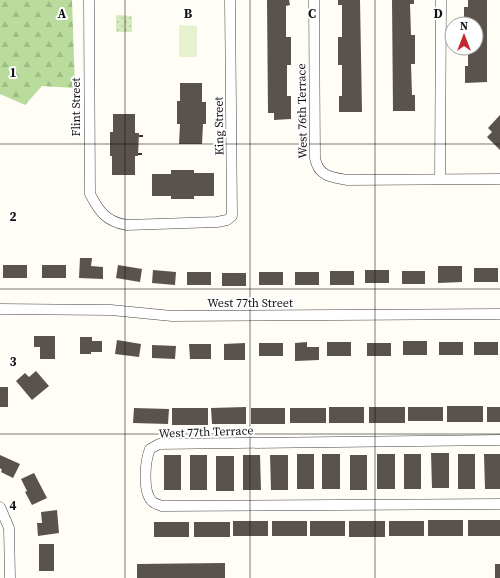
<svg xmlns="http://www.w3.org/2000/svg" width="500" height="578" viewBox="0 0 500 578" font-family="'Source Serif 4',serif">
  <defs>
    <pattern id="forest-firs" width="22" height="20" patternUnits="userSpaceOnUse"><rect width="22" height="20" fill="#b9dc9c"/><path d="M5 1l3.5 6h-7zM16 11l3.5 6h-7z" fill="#9ebc85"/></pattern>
    <pattern id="park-dots" width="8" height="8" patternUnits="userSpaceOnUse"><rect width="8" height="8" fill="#d5ebbd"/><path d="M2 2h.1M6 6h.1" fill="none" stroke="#b6c8a1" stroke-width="1.8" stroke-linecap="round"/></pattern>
  </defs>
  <rect width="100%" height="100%" fill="#fffdf5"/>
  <!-- forest -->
  <path fill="url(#forest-firs)" d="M0,0H72L75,88L42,86L25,105L0,94Z"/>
  <!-- park -->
  <path fill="url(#park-dots)" d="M116,15L132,16V32H116Z"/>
  <!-- pitch -->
  <path fill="#e6f2cf" d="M179,25L197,26V57H179Z"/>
  <!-- building -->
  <path fill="#5a524d" d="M267,0H289L290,5L286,6V37H291V65H287V96H291V119L274,120V113H268Z
    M338,0H360L362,112H339V96H342V65H338V37H342V5H338Z
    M392,0H414V4H410L411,35H415V64H411L412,95H415V111H393Z
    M468,0H487V82L465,83V66H468V48H476V24H464V7H468Z
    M180,83H202V102H206V124H203L202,144H179L180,124H177V101H180Z
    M113,114H135V133H139L138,156H135V175H112V156H110V132H113Z
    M500,115V150L487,137L492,132L488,128Z
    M171,170H194V173H214V196H194V199H171V196H152V174H171Z
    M80,258H92L91,266L103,267V279L79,278Z
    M3,265H27V278H3Z
    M42,265H66V278H42Z
    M118,265L142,269L140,282L116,278Z
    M438,266H462V282L438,283Z
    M474,268H498V282H474Z
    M153,270L176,272L175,285L152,283Z
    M365,270H389V283H365Z
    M330,271H354V285H330Z
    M402,271H425V284H402Z
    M187,272H211V285H187Z
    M259,272H283V285H259Z
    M295,272H319V285H295Z
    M222,273H246V286H222Z
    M34,336H55V359H40V347H34Z
    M80,337H92V341H102V352H91V354H80Z
    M117,340L141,344L139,357L115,354Z
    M403,341H427V355H403Z
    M307,342V347H319V360L295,361V343Z
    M327,342H351V356H327Z
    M439,342H463V355H439Z
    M474,342H498V355H474Z
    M245,343V360H224V344Z
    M259,343H283V356H259Z
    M367,343H391V356H367Z
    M189,344H211V359H190Z
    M152,345L176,346L175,359L152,358Z
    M36,371L49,386L32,400L16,381L25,373L29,377Z
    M0,387H8V407H0Z
    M447,406H483V422H447Z
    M246,407V424H212L211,408Z
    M329,407H364V423H329Z
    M369,407H405V423H369Z
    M408,407H443V421H408Z
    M487,407H500V422H487Z
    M134,408L169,409L168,424L133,423Z
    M172,408H208V425H172Z
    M251,408H285V424H251Z
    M290,408H326V423H290Z
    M431,453H449V488H432Z
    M297,454H314V489H297Z
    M322,454H340V489H322Z
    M377,454H395V489H377Z
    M404,454H421V489H404Z
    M458,454H475V489H458Z
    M484,454H500V489H485Z
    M0,455L20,464L13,478L1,472L2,470L0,468Z
    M164,455H181V490H164Z
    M190,455H207V490H190Z
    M243,455H260L261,490H243Z
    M270,455H288V490H271Z
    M350,455H367V490H350Z
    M216,456H234V491H216Z
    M34,473L47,498L32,505L25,492L27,491L21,479Z
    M57,510L59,533L38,536L37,523H42L41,512Z
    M428,520H463V536H428Z
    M468,520H500V536H468Z
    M233,521H268V536H233Z
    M272,521H307V536H272Z
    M310,521H345V536H310Z
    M349,521H385V537H349Z
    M389,521H424V536H389Z
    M154,522H189V537H154Z
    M194,522H230V537H194Z
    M39,544H54V571H39Z
    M225,563V578H137V564Z
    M495,564H500V578H495Z"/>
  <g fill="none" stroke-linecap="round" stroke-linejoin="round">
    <defs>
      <path id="street" d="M89,0L90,194C99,211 106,222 127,225L217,222L227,220L232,216L230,0
        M314,0L315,158C318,176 331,177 347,180L500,179
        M440,179L441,0
        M0,309L111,310L172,316L500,314
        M500,440L159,444L150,449C145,461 142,493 153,502C155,504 160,505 162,506L500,504
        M0,507L9,528L10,578"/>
    </defs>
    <!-- street casing -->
    <use href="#street" stroke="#444" stroke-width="11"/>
    <!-- path -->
    <path stroke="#333" stroke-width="2" stroke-dasharray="4 2" stroke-linecap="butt" d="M139,136H143
      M138,154H144"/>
    <!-- street -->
    <use href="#street" stroke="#fff" stroke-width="10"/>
  </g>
  <!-- grid -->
  <path fill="none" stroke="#111" stroke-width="1" stroke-opacity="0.55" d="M125,0V578M250,0V578M375,0V578M0,144H500M0,289H500M0,434H500"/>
  <g text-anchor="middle" stroke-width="4" stroke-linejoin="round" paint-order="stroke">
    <!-- street labels -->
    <g font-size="12" fill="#111" stroke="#fff">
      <text transform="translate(76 107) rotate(-90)" y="4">Flint Street</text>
      <text transform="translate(302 111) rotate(-91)" y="4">West 76th Terrace</text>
      <text transform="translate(219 126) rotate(-91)" y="4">King Street</text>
      <text x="250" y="307">West 77th Street</text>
      <text transform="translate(206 432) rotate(-2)" y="4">West 77th Terrace</text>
    </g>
  </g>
  <g font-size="13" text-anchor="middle" font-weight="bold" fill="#111" stroke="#fff" stroke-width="4" stroke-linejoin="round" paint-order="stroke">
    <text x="62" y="18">A</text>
    <text x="188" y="18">B</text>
    <text x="312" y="18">C</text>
    <text x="438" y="18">D</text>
    <text x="13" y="77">1</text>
    <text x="13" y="221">2</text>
    <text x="13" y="366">3</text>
    <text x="13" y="510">4</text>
  </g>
  <!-- north arrow -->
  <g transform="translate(464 36)"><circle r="19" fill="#ffffff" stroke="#a0a0a0"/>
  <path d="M0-3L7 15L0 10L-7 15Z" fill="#c4262e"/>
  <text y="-6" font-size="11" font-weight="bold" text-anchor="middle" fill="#111111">N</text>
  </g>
</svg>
